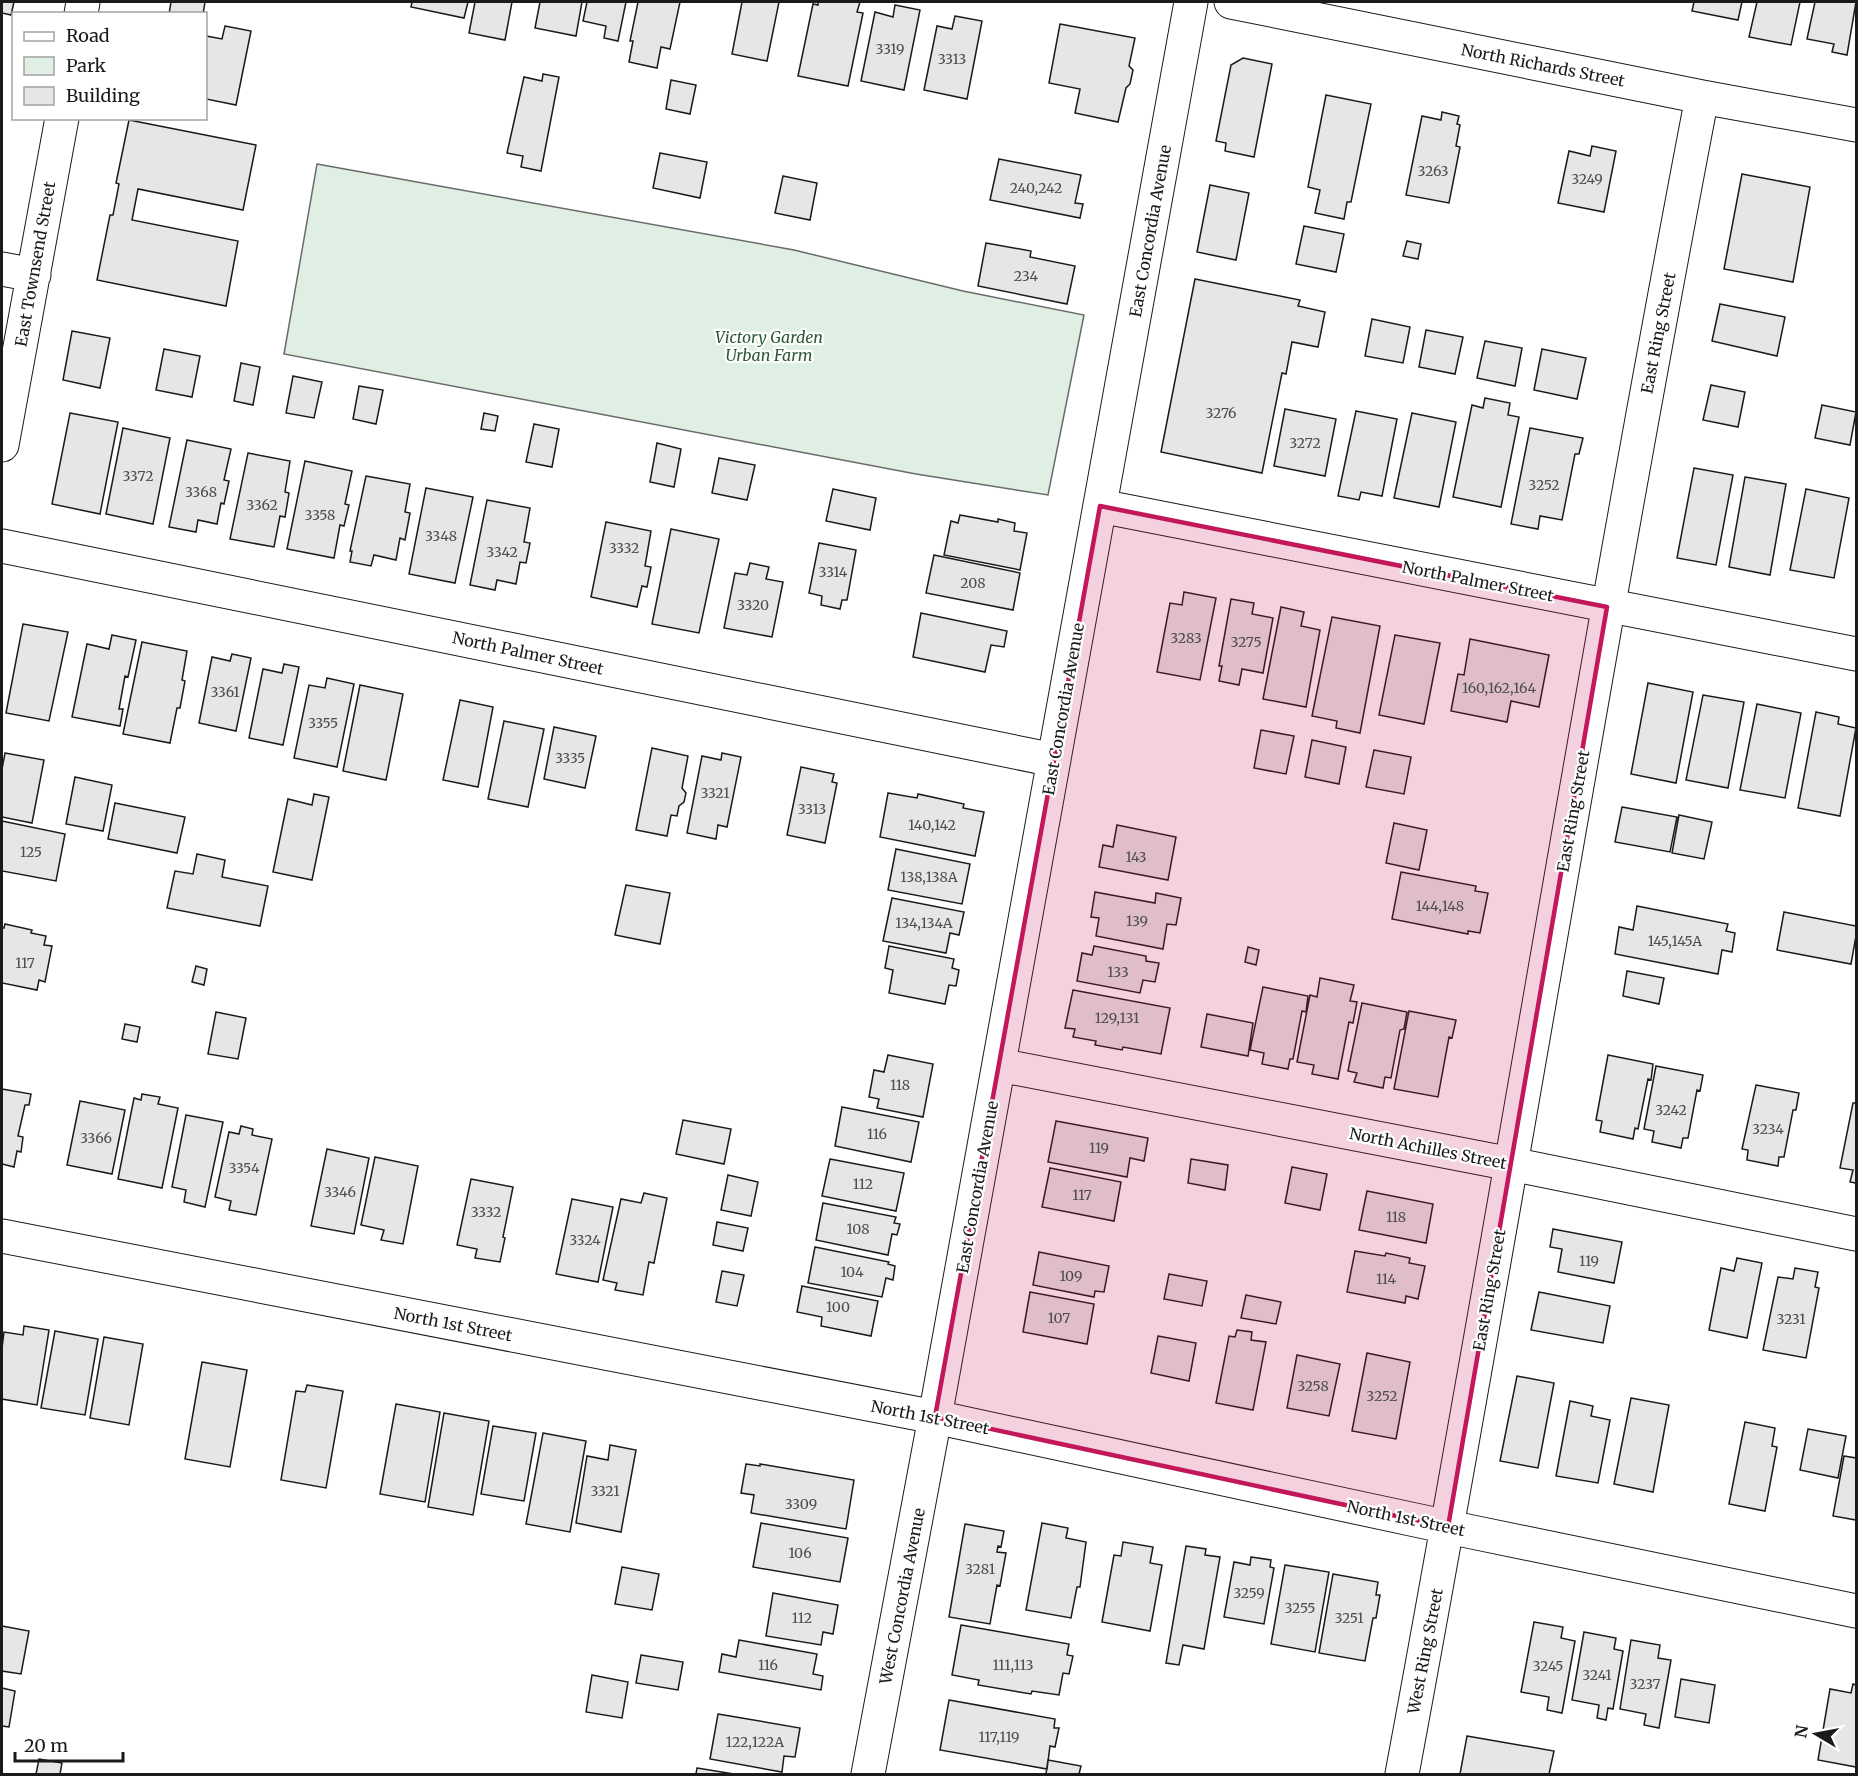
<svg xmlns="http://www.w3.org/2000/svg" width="1858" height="1776" viewBox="0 0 1858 1776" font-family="Merriweather,serif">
  <rect width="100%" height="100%" fill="#fff"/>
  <!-- green -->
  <path fill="#e0efe3" stroke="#6a6a6a" stroke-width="1.5" d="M317,164L794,250L963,291L1084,315L1048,495L916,474L284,354Z"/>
  <!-- building -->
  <path fill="#e6e6e6" stroke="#1a1a1a" stroke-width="1.5" d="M2,2H14L11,15L2,13Z
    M171,2H205L203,14H169Z
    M412,2H468L464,18L411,7Z
    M475,2H512L505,40L469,33Z
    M540,2H582L576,36L535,28Z
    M587,2H628H626L618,41L604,38L606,26L583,21Z
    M638,2H680L670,49L661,47L657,68L629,62L633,41H630Z
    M742,2H779L767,61L732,54Z
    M818,2H860L857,12L863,13L848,86L798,76L813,4L818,5Z
    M1694,2H1742L1738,20L1692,11Z
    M1757,2H1800L1791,45L1749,37Z
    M1815,2H1856L1847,55L1832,52L1834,44L1807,39Z
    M895,5L920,10L904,90L861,81L875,12L893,17Z
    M955,16L982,21L967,99L924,90L937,26L952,29Z
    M1060,24L1135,38L1129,66L1133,70L1130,84L1126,88L1118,122L1075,113L1080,89L1049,83Z
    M225,26L251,31L236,105L206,99V36L222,39Z
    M1243,58L1272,64L1254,157L1225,151L1226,143L1216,141L1231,65Z
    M543,74L559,77L541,171L521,167L523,156L507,153L524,77L542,81Z
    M671,80L696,85L690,114L666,109Z
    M1326,95L1371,104L1351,202H1347L1344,219L1315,213L1320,190L1308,187Z
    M1442,112L1459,116L1457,124L1460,125L1456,146L1460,147L1449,203L1406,195L1422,116L1441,120Z
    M129,120L256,145L243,210L138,189L132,220L238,241L226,306L97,280L110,215H113L119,184L116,183Z
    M1592,146L1616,151L1604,212L1558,203L1569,151L1590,156Z
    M660,153L707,162L700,198L653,188Z
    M999,159L1081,175L1075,203L1083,204L1080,218L990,200Z
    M1742,174L1810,187L1793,282L1724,269Z
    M783,176L817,183L810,220L775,213Z
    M1210,185L1249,193L1236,260L1197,252Z
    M1304,226L1344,234L1336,272L1296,264Z
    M1407,241L1421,244L1418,259L1403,256Z
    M986,243L1031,251L1030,257L1075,266L1067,304L978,286Z
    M1195,279L1300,300L1298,306L1325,312L1318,347L1292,342L1286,374L1282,373L1262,473L1161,452Z
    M1720,304L1785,317L1777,356L1712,341Z
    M1372,319L1410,327L1403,363L1365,356Z
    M1426,330L1463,337L1455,374L1419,367Z
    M72,331L110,338L100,388L63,380Z
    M1485,341L1522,348L1515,386L1477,378Z
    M164,349L200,356L192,397L156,390Z
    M1542,349L1586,358L1577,399L1534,390Z
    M241,363L260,367L253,405L234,401Z
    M293,376L322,382L314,418L286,413Z
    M1711,385L1745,392L1738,427L1703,420Z
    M359,386L383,390L376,424L353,419Z
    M1485,398L1510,403L1508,415L1519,417L1501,507L1453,497L1472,405L1483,408Z
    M1822,405L1856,412L1850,445L1815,438Z
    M1285,409L1336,419L1325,476L1274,466Z
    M1356,411L1397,419L1382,496L1361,492L1359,500L1338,496Z
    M70,413L118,422L100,514L52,504Z
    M484,413L498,416L495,431L481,429Z
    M1412,413L1456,422L1439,507L1394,498Z
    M534,424L559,429L552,467L526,462Z
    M123,428L170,438L153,524L106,514Z
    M1530,428L1583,438L1579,454H1575L1562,520L1540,516L1538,529L1511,524Z
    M187,440L231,449L224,480L229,481L224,504L221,503L217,524L198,520L196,532L169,527Z
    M657,443L681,449L674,487L650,482Z
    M248,453L290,461L285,492L289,493L285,517L280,516L274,547L230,539Z
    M719,458L755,465L747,500L712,493Z
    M305,461L352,471L345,504L349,505L344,526L340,525L334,558L287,549Z
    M1694,468L1733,475L1716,565L1677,558Z
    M366,476L410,484L405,512L410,513L405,540L400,538L396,560L374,555L371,566L350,562L352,551H350Z
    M1745,477L1786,484L1770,575L1729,567Z
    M426,488L473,497L455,583L409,574Z
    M833,489L876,498L870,530L826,521Z
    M1806,489L1849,498L1834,578L1790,570Z
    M487,500L530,508L524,542L530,543L526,563L520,562L516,584L497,580L495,590L470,585Z
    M960,515L998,522V519L1015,523L1014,531L1027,533L1020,570L944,555L951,521L958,523Z
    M606,522L651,531L645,566L651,567L647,587L642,586L637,607L591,597Z
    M671,529L719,539L699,633L652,624Z
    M819,543L856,550L847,600H842L840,609L821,605L822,596L809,593Z
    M934,555L1020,573L1013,610L926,593Z
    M750,563L769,567L766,579L783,582L772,637L724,628L735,573L747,575Z
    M1184,592L1216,598L1200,680L1157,672L1170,603L1182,605Z
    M1231,599L1254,603L1252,614L1273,618L1263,673L1242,669L1239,685L1219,681L1222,666H1219Z
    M1281,607L1304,612L1301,626L1320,630L1306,707L1263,699Z
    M921,613L1007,631L1004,647L991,645L985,672L913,657Z
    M1332,617L1380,626L1360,733L1336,728L1337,721L1312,716Z
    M23,624L68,632L49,721L6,713Z
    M112,635L136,640L128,677L125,676L119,709H123L120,726L72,717L87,644L109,649Z
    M1395,635L1440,643L1424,724L1379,715Z
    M1470,639L1549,655L1539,707L1511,701L1507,722L1451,711L1458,674L1464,675Z
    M142,642L187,651L182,680L185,681L180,708H177L170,743L123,734Z
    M232,654L251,658L236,731L199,723L212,657L230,661Z
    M284,664L299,667L283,745L249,738L263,669L282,673Z
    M327,678L354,684L337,767L294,758L309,685L325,688Z
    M1648,683L1693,692L1676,783L1631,774Z
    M360,685L403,694L386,780L343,771Z
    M1703,695L1744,702L1728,788L1686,780Z
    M460,700L493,707L478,787L443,780Z
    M1757,704L1801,713L1785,798L1740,790Z
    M1816,712L1839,717L1838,724L1856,728L1840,816L1798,808Z
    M504,721L544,729L528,807L488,799Z
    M554,727L596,736L585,788L544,779Z
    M1261,730L1294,736L1286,774L1254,768Z
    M1312,740L1346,747L1339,784L1305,777Z
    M652,748L688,756L682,788L686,793L684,802L679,806L677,816L671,815L667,836L636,830Z
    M1374,750L1411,757L1404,794L1366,787Z
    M5,753L44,760L32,823L2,817V769Z
    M722,753L741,757L727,827L718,825L716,839L687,833L702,756L721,760Z
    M801,767L834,774L832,782L837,783L825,843L787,835Z
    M75,777L112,785L103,831L66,824Z
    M888,793L917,798L918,794L964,804L963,808L984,812L975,856L880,837Z
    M314,794L329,797L312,880L273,872L288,799L312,805Z
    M115,803L185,817L177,853L108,839Z
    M1622,807L1677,817L1670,852L1615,842Z
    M1679,815L1712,822L1704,859L1672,853Z
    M2,821L65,834L56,881L2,871Z
    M1394,823L1427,830L1419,870L1386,863Z
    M1117,825L1176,837L1168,880L1099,867L1103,845L1113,847Z
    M896,849L970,864L962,904L888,890Z
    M197,854L225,860L222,877L268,886L260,926L167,908L175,871L193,874Z
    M1401,872L1476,886L1475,891L1488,893L1480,933L1468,931V934L1392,919Z
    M626,885L670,893L660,944L615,935Z
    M1095,892L1155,903L1156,893L1181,898L1176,925L1167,924L1163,949L1096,936L1099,918L1091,917Z
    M892,898L964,912L959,935L950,933L946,953L883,941Z
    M1637,906L1728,924L1726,931L1735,933L1732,952L1722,950L1718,974L1615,954L1619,927L1633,930Z
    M1784,912L1856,926V936L1851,964L1777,950Z
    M5,924L32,930L31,933L46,936L44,945L52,946L45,982L39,980L37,990L2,983V928H4Z
    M889,946L954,959L952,968L959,970L956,986L949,985L945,1004L889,993L893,970L885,968Z
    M1094,946L1146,956V961L1159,963L1155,982L1143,980L1140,993L1077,981L1082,953L1092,955Z
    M1248,947L1259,950L1256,965L1245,962Z
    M196,966L207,969L204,985L192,982Z
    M1627,971L1664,978L1659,1004L1623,996Z
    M1320,978L1354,985L1350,1001L1357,1002L1353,1023L1349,1022L1338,1079L1312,1074L1314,1065L1297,1062L1310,995L1317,997Z
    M1263,987L1308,996L1306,1012L1302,1011L1293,1059H1290L1288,1069L1262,1064L1264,1053L1250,1050Z
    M1073,990L1170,1008L1161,1054L1123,1047L1122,1050L1095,1045L1096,1041L1073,1037L1075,1029L1065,1028Z
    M1362,1003L1407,1012L1404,1029L1400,1030L1391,1078L1385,1077L1383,1088L1354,1082L1357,1073L1348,1071Z
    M1409,1011L1456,1020L1452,1038L1449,1037L1438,1097L1394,1089Z
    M216,1012L246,1018L238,1059L208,1054Z
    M1207,1014L1253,1023L1248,1056L1201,1047Z
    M125,1024L140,1027L137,1042L122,1039Z
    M888,1055L933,1064L923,1117L877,1108L879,1099L869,1097L874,1070L884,1072Z
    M1608,1055L1653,1064L1651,1080L1648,1079L1638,1129L1635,1128L1633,1139L1600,1132L1602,1121L1596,1120Z
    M1656,1066L1703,1075L1700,1091L1697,1090L1688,1138H1683L1681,1148L1652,1142L1654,1131L1644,1129Z
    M1756,1085L1799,1093L1796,1110H1793L1784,1157H1779L1778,1166L1747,1160L1748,1150L1742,1149Z
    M2,1089L31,1094L29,1105H25L18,1136L23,1137L21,1152L17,1151L14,1167L2,1164Z
    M142,1094L160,1097L158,1104L178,1108L162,1188L118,1179L134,1098L141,1100Z
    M80,1101L125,1110L112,1174L67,1165Z
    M1853,1103H1856V1183L1850,1182L1853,1170L1840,1168Z
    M842,1107L919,1122L911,1162L835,1146Z
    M186,1115L223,1122L205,1207L184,1202L186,1190L172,1187Z
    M683,1120L731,1129L724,1164L676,1154Z
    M1056,1121L1148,1138L1144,1161L1130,1158L1127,1177L1048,1162Z
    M241,1126L253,1129L252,1135L272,1139L256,1215L229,1210L231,1201L215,1197L229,1132L239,1134Z
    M327,1149L369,1158L354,1234L311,1226Z
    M375,1157L418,1166L403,1244L381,1240L384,1230L361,1225Z
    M830,1159L904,1173L896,1211L822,1196Z
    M1191,1159L1228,1165L1225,1190L1188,1183Z
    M1292,1167L1327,1174L1320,1210L1285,1203Z
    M1050,1168L1121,1182L1114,1221L1042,1207Z
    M728,1175L758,1182L751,1216L721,1210Z
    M471,1179L513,1187L503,1237L505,1238L500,1262L475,1258L477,1249L457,1245Z
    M1367,1191L1433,1204L1426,1243L1359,1230Z
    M644,1193L667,1198L654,1263L649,1262L643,1295L615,1290L617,1283L603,1280L621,1199L641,1203Z
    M572,1199L613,1207L598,1282L556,1274Z
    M823,1203L896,1217L894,1223L900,1224L897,1235L892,1234L888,1255L816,1240Z
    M717,1222L748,1228L743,1251L713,1245Z
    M1553,1229L1622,1242L1614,1283L1558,1272L1562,1249L1550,1247Z
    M815,1247L889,1262L888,1264L895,1266L893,1280L886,1278L882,1297L808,1283Z
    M1355,1251L1385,1256L1386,1253L1410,1258L1409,1263L1425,1266L1418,1299L1406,1296L1405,1303L1347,1292Z
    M1039,1252L1109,1266L1104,1292L1095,1291L1094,1297L1033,1285Z
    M1737,1258L1762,1263L1747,1338L1709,1330L1721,1268L1734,1271Z
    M1795,1268L1818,1272L1815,1287L1819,1288L1806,1358L1763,1350L1778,1277L1793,1279Z
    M722,1271L744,1275L737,1306L716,1302Z
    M1169,1274L1207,1281L1202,1306L1164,1299Z
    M802,1286L878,1301L871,1336L821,1326L822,1317L797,1312Z
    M1030,1292L1094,1304L1087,1344L1023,1332Z
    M1539,1292L1610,1306L1603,1343L1531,1330Z
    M1246,1295L1281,1302L1276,1324L1241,1318Z
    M24,1326L49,1330L37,1405L2,1399V1348L4,1332L23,1335Z
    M1237,1330L1252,1332L1251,1340L1266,1342L1253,1410L1216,1403L1229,1336L1235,1337Z
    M55,1331L98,1339L85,1415L41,1408Z
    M1158,1336L1196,1343L1189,1381L1151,1373Z
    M104,1337L143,1344L129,1425L90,1418Z
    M1367,1353L1410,1362L1396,1439L1352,1431Z
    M1297,1355L1340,1364L1329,1416L1287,1408Z
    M202,1362L247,1370L230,1467L185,1459Z
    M1517,1376L1554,1383L1538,1468L1500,1461Z
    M307,1385L343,1391L326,1488L281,1480L296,1391L305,1392Z
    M1631,1398L1669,1405L1653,1492L1614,1484Z
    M1570,1401L1593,1406L1591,1416L1610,1420L1598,1483L1556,1476Z
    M396,1404L440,1412L425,1502L380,1494Z
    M444,1413L489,1421L473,1515L428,1507Z
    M1745,1422L1775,1428L1772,1446L1777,1447L1765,1511L1729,1504Z
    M493,1426L536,1433L524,1501L481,1494Z
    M1808,1429L1846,1436L1838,1478L1800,1470Z
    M543,1433L586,1441L570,1532L526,1524Z
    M610,1445L636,1450L621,1532L576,1523L587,1456L608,1460Z
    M1844,1456L1856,1458V1520L1833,1516Z
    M746,1464L760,1466V1464L854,1480L846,1529L751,1513L754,1495L741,1493Z
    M761,1523L848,1538L840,1582L753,1567Z
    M1042,1523L1068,1528L1066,1538L1086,1542L1080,1587H1077L1071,1618L1026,1610Z
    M965,1524L1004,1531L1001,1547L998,1546L997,1552L1006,1553L1000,1586L997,1585L990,1624L949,1617Z
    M1123,1542L1153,1547L1150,1563L1162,1565L1150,1631L1102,1622L1114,1555L1121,1556Z
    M1186,1546L1206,1549L1205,1555L1220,1557L1204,1649L1183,1645L1179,1665L1166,1663Z
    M1251,1557L1271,1560L1270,1567L1274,1568L1264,1624L1224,1617L1234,1562L1250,1565Z
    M1285,1565L1329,1572L1315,1652L1271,1644Z
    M622,1567L659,1574L652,1610L615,1604Z
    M1333,1574L1378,1582L1376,1595H1380L1376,1618H1373L1365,1661L1319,1653Z
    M773,1593L838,1605L833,1634L823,1632L821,1645L766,1636Z
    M1534,1622L1563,1627L1561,1638L1575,1641L1562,1713L1547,1710L1549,1697L1521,1692Z
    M961,1625L1069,1644L1067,1655L1073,1656L1069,1674L1063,1673L1059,1695L1032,1691L1031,1694L978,1685L979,1680L952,1675Z
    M2,1626L29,1631L21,1674L2,1671Z
    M1584,1632L1616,1638L1614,1649L1623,1651L1613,1709L1608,1708L1606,1720L1597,1718L1599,1705L1572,1700Z
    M739,1640L817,1654L813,1674L823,1676L821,1690L719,1672L722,1654L736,1657Z
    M1631,1640L1660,1645L1658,1658L1671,1660L1659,1728L1644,1725L1646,1714L1620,1709Z
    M641,1655L683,1662L678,1690L636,1683Z
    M592,1675L628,1682L622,1718L586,1712Z
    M1681,1679L1715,1685L1709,1723L1675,1717Z
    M1853,1684L1856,1685V1767L1818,1760L1830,1689L1851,1693Z
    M2,1688L15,1691L9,1727L2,1726Z
    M949,1700L1055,1719L1054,1728H1059L1055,1747L1050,1746L1047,1769L940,1750Z
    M718,1714L800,1728L795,1757L784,1756L782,1772L710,1759Z
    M1467,1736L1554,1751L1549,1774H1460Z
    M39,1759L62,1763L60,1774H36Z
    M1048,1760L1081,1766L1079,1774H1046Z
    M697,1768L734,1774H696Z"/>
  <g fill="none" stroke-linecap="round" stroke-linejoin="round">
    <defs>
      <path id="minor" d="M1231,2L1702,97L1856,125
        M81,14L83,2
        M2,269L34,275
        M2,445L62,118
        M1100,506L1856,654
        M2,546L1054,760
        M999,1065L1511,1164L1856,1234
        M2,1236L935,1417L1448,1527L1856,1611
        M868,1774L935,1417L1191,2
        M1402,1774C1506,1216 1595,655 1702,97"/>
    </defs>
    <!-- minor casing -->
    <use href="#minor" stroke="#1a1a1a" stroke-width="35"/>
    <!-- minor -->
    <use href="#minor" stroke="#fff" stroke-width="33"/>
  </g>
  <!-- marked area -->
  <path fill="#c2185b" fill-opacity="0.2" stroke="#c2185b" stroke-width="4.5" stroke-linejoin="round" d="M1100,506L1607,607L1448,1527L935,1417Z"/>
  <g text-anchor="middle" stroke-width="4.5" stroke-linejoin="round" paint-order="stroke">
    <!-- number labels -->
    <g font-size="14" fill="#4d4d4d">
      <text x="890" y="54">3319</text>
      <text x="952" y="64">3313</text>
      <text x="1433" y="176">3263</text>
      <text x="1587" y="184">3249</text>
      <text x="1036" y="193">240,242</text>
      <text x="1026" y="281">234</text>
      <text x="1221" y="418">3276</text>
      <text x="1305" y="448">3272</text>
      <text x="138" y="481">3372</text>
      <text x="1544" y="490">3252</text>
      <text x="201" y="497">3368</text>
      <text x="262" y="510">3362</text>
      <text x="320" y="520">3358</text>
      <text x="441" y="541">3348</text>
      <text x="624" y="553">3332</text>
      <text x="502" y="557">3342</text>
      <text x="833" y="577">3314</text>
      <text x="973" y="588">208</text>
      <text x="753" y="610">3320</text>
      <text x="1186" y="643">3283</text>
      <text x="1246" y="647">3275</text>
      <text x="1499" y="693">160,162,164</text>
      <text x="225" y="697">3361</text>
      <text x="323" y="728">3355</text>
      <text x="570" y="763">3335</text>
      <text x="715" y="798">3321</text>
      <text x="812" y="814">3313</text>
      <text x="932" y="830">140,142</text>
      <text x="31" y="857">125</text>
      <text x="1136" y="862">143</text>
      <text x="929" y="882">138,138A</text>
      <text x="1440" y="911">144,148</text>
      <text x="1137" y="926">139</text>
      <text x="924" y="928">134,134A</text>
      <text x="1675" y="946">145,145A</text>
      <text x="25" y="968">117</text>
      <text x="1118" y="977">133</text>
      <text x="1117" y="1023">129,131</text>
      <text x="900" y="1090">118</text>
      <text x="1671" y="1115">3242</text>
      <text x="1768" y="1134">3234</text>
      <text x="877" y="1139">116</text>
      <text x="96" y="1143">3366</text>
      <text x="1099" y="1153">119</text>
      <text x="244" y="1173">3354</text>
      <text x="863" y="1189">112</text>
      <text x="340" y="1197">3346</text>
      <text x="1082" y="1200">117</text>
      <text x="486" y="1217">3332</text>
      <text x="1396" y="1222">118</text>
      <text x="858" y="1234">108</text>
      <text x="585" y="1245">3324</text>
      <text x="1589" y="1266">119</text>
      <text x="852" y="1277">104</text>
      <text x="1071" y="1281">109</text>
      <text x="1386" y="1284">114</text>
      <text x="838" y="1312">100</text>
      <text x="1059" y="1323">107</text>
      <text x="1791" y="1324">3231</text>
      <text x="1313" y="1391">3258</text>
      <text x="1382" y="1401">3252</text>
      <text x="605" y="1496">3321</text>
      <text x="801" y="1509">3309</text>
      <text x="800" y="1558">106</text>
      <text x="980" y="1574">3281</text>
      <text x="1249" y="1598">3259</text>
      <text x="1300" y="1613">3255</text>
      <text x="802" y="1623">112</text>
      <text x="1349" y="1623">3251</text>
      <text x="768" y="1670">116</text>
      <text x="1013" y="1670">111,113</text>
      <text x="1548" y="1671">3245</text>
      <text x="1597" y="1680">3241</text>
      <text x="1645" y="1689">3237</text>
      <text x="999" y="1742">117,119</text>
      <text x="755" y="1747">122,122A</text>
    </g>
    <!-- street labels -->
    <g font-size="16" fill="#1a1a1a" stroke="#fff">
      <text transform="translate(1543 65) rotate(11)" y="6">North Richards Street</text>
      <text transform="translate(1150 231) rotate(-80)" y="6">East Concordia Avenue</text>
      <text transform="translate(35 264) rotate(-80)" y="6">East Townsend Street</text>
      <text transform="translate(1658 333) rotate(-79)" y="6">East Ring Street</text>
      <text transform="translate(1478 581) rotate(11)" y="6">North Palmer Street</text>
      <text transform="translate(528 653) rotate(12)" y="6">North Palmer Street</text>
      <text transform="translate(1063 709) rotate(-80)" y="6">East Concordia Avenue</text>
      <text transform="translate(1573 811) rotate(-80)" y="6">East Ring Street</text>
      <text transform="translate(1428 1148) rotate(11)" y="6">North Achilles Street</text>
      <text transform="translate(977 1187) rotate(-80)" y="6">East Concordia Avenue</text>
      <text transform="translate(1489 1290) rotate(-80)" y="6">East Ring Street</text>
      <text transform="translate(453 1324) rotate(11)" y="6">North 1st Street</text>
      <text transform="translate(930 1417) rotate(11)" y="6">North 1st Street</text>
      <text transform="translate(1406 1518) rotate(12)" y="6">North 1st Street</text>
      <text transform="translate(902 1596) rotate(-79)" y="6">West Concordia Avenue</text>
      <text transform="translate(1425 1651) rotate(-79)" y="6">West Ring Street</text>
    </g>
    <!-- park labels -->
    <g font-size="16" font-style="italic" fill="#2b5a34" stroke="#fff">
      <text x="769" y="343">Victory Garden<tspan x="769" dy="18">Urban Farm</tspan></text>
    </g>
  </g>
  <!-- border -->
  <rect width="1858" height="1776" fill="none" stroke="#1a1a1a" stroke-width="6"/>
  <!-- legend -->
  <rect x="12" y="12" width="195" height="108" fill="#ffffff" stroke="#a3a3a3" stroke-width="1.5"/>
  <rect x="24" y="32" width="30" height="9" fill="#ffffff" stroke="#a3a3a3" stroke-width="1.5"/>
  <text x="66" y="42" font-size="18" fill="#1a1a1a">Road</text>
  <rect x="24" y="57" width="30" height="18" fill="#e0efe3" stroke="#a3a3a3" stroke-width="1.5"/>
  <text x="66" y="72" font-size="18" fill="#1a1a1a">Park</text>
  <rect x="24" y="87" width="30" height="18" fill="#e6e6e6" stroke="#a3a3a3" stroke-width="1.5"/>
  <text x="66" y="102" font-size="18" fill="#1a1a1a">Building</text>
  <!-- north arrow -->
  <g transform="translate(1816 1734) rotate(280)" stroke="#ffffff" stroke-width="4.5" paint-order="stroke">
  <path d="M0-4.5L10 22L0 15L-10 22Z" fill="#1a1a1a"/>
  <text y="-9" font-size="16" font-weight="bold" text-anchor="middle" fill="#1a1a1a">N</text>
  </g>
  <!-- scale -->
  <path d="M15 1752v9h108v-9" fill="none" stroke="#1a1a1a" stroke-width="3"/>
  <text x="24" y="1752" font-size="18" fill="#1a1a1a" stroke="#ffffff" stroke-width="4.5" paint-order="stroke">20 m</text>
</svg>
